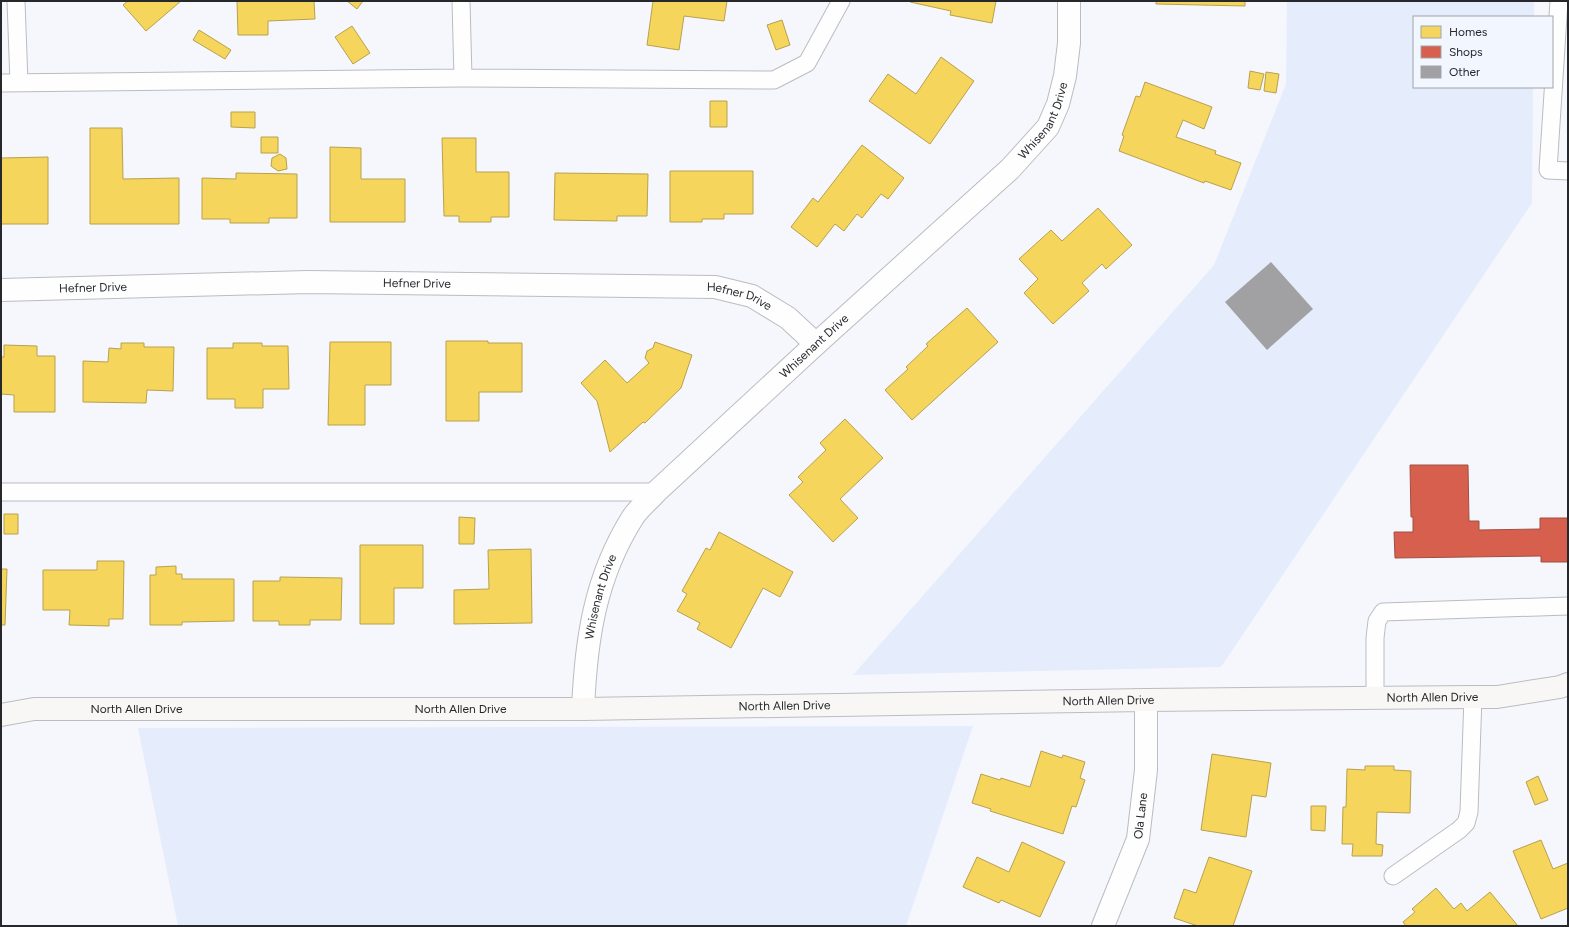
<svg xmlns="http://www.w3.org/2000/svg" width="1569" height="927" viewBox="0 0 1569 927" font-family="Figtree,sans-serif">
  <rect width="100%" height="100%" fill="#f5f7fc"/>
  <!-- green -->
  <path fill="#e5edfc" d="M1287,1H1534V17H1414V87H1533L1532,203L1221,667L853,675L1214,265L1286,84Z
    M973,726L906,926H178L138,728Z"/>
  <!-- homes -->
  <path fill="#f6d55c" stroke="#b8a14d" d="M128,1H181L146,31L123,5Z
    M237,1H314L315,19L268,21V35H238Z
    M347,1H363L357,9Z
    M653,1H727L724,21L684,16L679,50L647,45Z
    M911,1H996L992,23L950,15L951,11L910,2Z
    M1156,1H1245V6L1156,4Z
    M782,20L790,45L776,50L767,25Z
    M352,26L370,53L353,64L335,37Z
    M199,30L231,50L225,59L193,40Z
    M941,57L974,81L930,144L869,101L888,74L916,94Z
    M1250,71L1264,74L1260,90L1248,88Z
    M1266,72L1279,74L1276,93L1264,91Z
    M1145,82L1212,107L1204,129L1183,120L1176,137L1216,151L1215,154L1241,163L1231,190L1205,181L1204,183L1119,151L1124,136L1122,135L1136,96L1140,97Z
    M710,101H727V127H710Z
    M231,112H255V128L231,127Z
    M90,128H122L123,179L179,178V224H90Z
    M261,137H278V153H261Z
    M442,138H476V172H509V217H491V222H459V216H444Z
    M862,145L904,178L888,199L881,194L862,218L857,214L844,231L835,224L817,247L791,227L813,198L818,202Z
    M330,147L361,148V179H405V222H330Z
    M280,154L286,158L287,169L278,171L271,166L272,158Z
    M48,157V224H1V158Z
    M670,171H753V214H724V219H702V222H670Z
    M236,173L297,174V218H269V223H230V219H202V178L236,179Z
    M555,173L648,174L647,216H617V221L554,220Z
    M1098,208L1132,245L1106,269L1102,264L1082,283L1089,291L1053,324L1024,293L1038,279L1019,259L1051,230L1062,241Z
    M967,308L998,342L912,420L885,390L908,369L906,367L928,346L926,344Z
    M446,341H488V343H522V392H479V421H446Z
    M330,342H391V385H365V425H328Z
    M655,342L692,355L681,388L645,423L643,422L610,452L597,401L581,383L605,360L627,383L649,363L645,358L647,351L653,348Z
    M121,343H144V347H174L173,391L147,390L146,403L83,402V361L108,362L109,348L121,349Z
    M233,343H262V346H288L289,389H263V408H235V399H207V348H233Z
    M4,345L37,346V356H55V412H14V395L1,394V357H4Z
    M845,419L883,458L840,499L858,518L833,542L789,495L803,482L798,477L826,450L820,443Z
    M4,514H18V534H4Z
    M459,517L475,518L474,544H459Z
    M719,532L793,572L780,597L763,588L731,648L697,629L700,623L677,611L687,594L682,591L706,548L710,550Z
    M360,545H423V588H394V624H360Z
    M531,549L532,623L454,624V590L489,589L488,550Z
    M97,561H124L123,619H109V626L69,625L70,610H43V570H97Z
    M176,566V574H182V579H234V621L182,622V625H150V575H156V567Z
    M1,569H7L5,625H1Z
    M280,577L342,578L341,620H310V625H279V621H253V581H280Z
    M1041,751L1062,758L1063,755L1085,762L1080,778L1085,780L1076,807L1072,806L1063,834L990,811L991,809L972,803L981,774L1000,780L1001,778L1030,787Z
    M1212,754L1271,763L1266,797L1252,795L1246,837L1201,830Z
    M1365,766H1394V770L1411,771L1410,813L1377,812L1376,844L1383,845L1382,856H1352L1353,844H1342L1343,807H1346L1347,769L1365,770Z
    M1538,776L1548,800L1535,805L1526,782Z
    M1311,806H1326L1325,831L1311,830Z
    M1541,840L1553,869L1568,863V908L1541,919L1513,851Z
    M1022,842L1065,862L1040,917L1001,900L999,903L963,887L977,857L1009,872Z
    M1209,857L1252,871L1233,926H1198L1174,918L1184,889L1196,893Z
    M1436,888L1454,909L1461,903L1467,911L1490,892L1518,926H1406L1403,922L1415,912L1412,909Z"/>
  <!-- shops -->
  <path fill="#d6604d" stroke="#a14f43" d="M1410,465H1468L1469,521H1479V530L1540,529V518H1568V562H1541V556L1395,558L1394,532H1413V517H1411Z"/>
  <!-- building -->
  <path fill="#a1a0a2" d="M1271,262L1313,309L1267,350L1225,302Z"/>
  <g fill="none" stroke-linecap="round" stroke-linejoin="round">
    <defs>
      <path id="lane" d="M16,1L19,83
        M461,1L463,78
        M1559,1L1548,170L1568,171
        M1,83L463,78L774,80L807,63L841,1
        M1,492H656
        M1375,698V638L1377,621L1383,612L1568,606
        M1393,876L1459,830L1466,823L1469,812L1473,697"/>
      <g id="street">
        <path id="s1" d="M1,290L308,282L715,287L752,296L788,318L816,344"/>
        <path id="s2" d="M583,709C586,639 595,577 633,517C639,508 649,500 656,492L816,344L1010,169L1048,127L1058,104L1065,76L1069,43V1"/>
        <path id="s3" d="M1103,926L1138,839L1146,770V700"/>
      </g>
      <g id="secondary">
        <path id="s4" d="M1,715L34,709H583L1146,700L1473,697H1497L1560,687L1568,684"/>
      </g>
    </defs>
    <!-- lane casing -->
    <use href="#lane" stroke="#bbbcc0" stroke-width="19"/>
    <!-- street casing -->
    <use href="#street" stroke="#bbbcc0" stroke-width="24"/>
    <!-- secondary casing -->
    <use href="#secondary" stroke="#bbbcc0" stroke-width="24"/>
    <!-- lane -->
    <use href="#lane" stroke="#fefeff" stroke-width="17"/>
    <!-- street -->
    <use href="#street" stroke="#fefeff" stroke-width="22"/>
    <!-- secondary -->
    <use href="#secondary" stroke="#f8f7f6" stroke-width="22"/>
  </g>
  <g text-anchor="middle" stroke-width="4" stroke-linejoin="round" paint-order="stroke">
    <!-- street labels -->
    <g font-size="12" fill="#26282b" stroke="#f2f6ff">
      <text dy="4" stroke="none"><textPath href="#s2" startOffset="774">Whisenant Drive</textPath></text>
      <text dy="4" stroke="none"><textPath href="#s1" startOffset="416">Hefner Drive</textPath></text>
      <text dy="4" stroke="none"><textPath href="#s1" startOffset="92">Hefner Drive</textPath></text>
      <text dy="4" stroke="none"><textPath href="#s1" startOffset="740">Hefner Drive</textPath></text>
      <text dy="4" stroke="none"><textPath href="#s2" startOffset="450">Whisenant Drive</textPath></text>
      <text dy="4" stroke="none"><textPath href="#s2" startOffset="114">Whisenant Drive</textPath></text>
      <text dy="4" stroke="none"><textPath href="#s4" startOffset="1432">North Allen Drive</textPath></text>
      <text dy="4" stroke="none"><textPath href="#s4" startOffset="1108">North Allen Drive</textPath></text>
      <text dy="4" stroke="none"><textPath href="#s4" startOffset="784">North Allen Drive</textPath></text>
      <text dy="4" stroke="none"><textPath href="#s4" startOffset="460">North Allen Drive</textPath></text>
      <text dy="4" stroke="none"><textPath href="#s4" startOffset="136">North Allen Drive</textPath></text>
      <text dy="4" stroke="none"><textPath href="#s3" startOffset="117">Ola Lane</textPath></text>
    </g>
  </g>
  <!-- border -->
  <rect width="1569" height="927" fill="none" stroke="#26282b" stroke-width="4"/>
  <!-- legend -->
  <rect x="1413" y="16" width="140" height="72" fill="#f2f6ff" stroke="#a0a4aa"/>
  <rect x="1421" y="26" width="20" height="12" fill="#f6d55c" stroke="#a0a4aa"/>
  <text x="1449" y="36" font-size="12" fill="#26282b">Homes</text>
  <rect x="1421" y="46" width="20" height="12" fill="#d6604d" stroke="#a0a4aa"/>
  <text x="1449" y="56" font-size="12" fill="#26282b">Shops</text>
  <rect x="1421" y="66" width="20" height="12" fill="#a1a0a2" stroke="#a0a4aa"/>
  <text x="1449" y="76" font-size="12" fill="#26282b">Other</text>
</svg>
